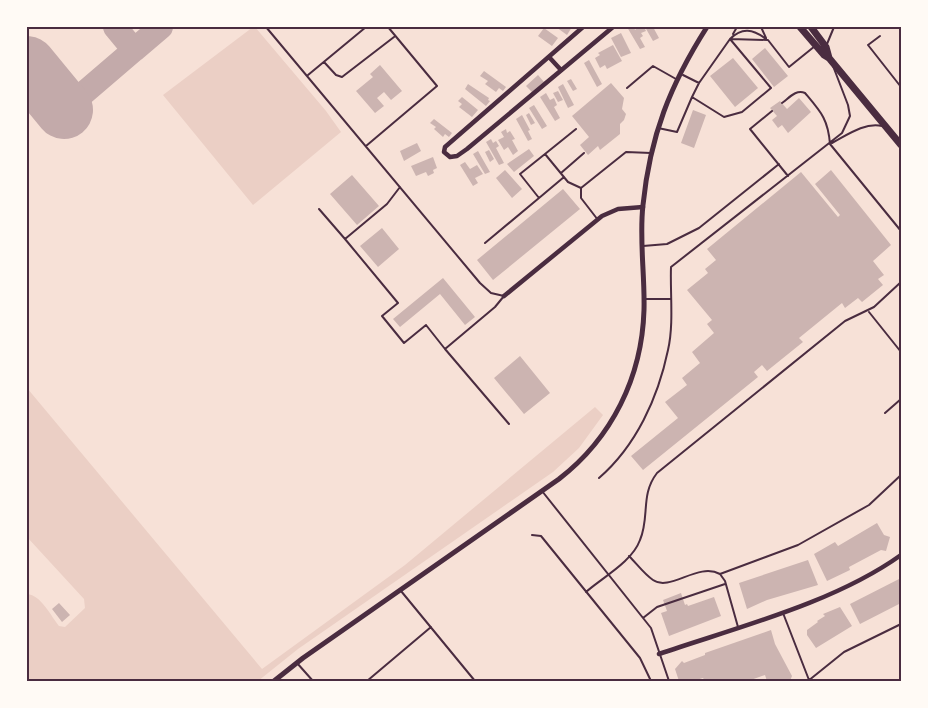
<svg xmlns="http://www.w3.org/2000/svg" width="928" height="708" viewBox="0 0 928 708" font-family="'Noto Serif',serif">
  <rect width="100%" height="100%" fill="#f7e1d7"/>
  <!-- green -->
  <path fill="#ebcfc5" d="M253,27H255L326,111L341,132L253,205L163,95Z
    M27,388L262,669L405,565L595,407L603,415L579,448L553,472L298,649L258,681H27V594C41,595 51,616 59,626L65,627L85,608L84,599L27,537Z"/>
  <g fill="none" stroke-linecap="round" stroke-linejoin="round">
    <!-- taxiway -->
    <path stroke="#c3aaaa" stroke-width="24" d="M134,50L161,27
      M64,110L134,50L115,27"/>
    <!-- runway -->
    <path stroke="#c3aaaa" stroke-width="58" d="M27,65L64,110"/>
  </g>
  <!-- building -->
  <path fill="#ccb4b1" d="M556,27H572L567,35Z
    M627,27H634L635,30L638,27H644L646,31L641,33L643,36L640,38L645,47L640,49Z
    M645,27H653L659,38L653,41Z
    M544,28L558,38L552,46L538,36Z
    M621,33L631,53L621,57L611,38Z
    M613,45L622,61L607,69L605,65L600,68L595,58L600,55L598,53Z
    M765,48L788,76L774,87L752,59Z
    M733,58L758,88L735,107L710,76Z
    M589,60L602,84L597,87L584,63Z
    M380,65L402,91L391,100L384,92L377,98L384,106L375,113L356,91L373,77L370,74Z
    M484,71L506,87L503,91L499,88L496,92L485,84L488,81L480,76Z
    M538,75L544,82L532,92L526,86Z
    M571,79L577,89L573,91L567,81Z
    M611,83L624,98L622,109L626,114L624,120L620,124V134L600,150L598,146L588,155L580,145L589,137L572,116Z
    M468,84L489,98L488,100L490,101L486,106L465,89Z
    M563,84L574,105L568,108L558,87Z
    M558,91L563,100L558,102L553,93Z
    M546,93L550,100L554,98L557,105L554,107L560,118L555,121L540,97Z
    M462,97L478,110L472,117L459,107L462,104L458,101Z
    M799,98L811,112L788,133L782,125L778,128L772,120L777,116L770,108L780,101L787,109Z
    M534,105L547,126L542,129L529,108Z
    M693,110L706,115L694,148L681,143Z
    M529,113L535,123L531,125L526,115Z
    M522,115L530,130L528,131L532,139L528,141L516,119Z
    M434,119L452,133L449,137L445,134L443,137L434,129L436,127L430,123Z
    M506,129L507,133L510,131L515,139L512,140L518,151L513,155L508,147L504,150L498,140L504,137L501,132Z
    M491,139L493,143L496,141L499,146L496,148L504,163L499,165L486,142Z
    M417,143L421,151L404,161L400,151Z
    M529,149L534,156L514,172L507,164Z
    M489,150L494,159L490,162L485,152Z
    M478,151L490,172L485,174L473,154Z
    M433,157L437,168L433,170L434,173L428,176L426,172L416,176L411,166Z
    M465,162L470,169L477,165L483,174L475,178L478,183L473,186L460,165Z
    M505,170L522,189L512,198L496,178Z
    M831,170L891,245L873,261L884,275L878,279L883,285L862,302L858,298L845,308L842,303L799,338L803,342L767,371L762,365L754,372L758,377L643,470L631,456L678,418L665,402L687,385L682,378L700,363L692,352L714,333L707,324L712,320L687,290L708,273L705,269L716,260L707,249L801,172L838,217L840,215L815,184Z
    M352,175L379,206L357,225L330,194Z
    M563,189L580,209L493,280L477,260Z
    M382,228L399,249L378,267L360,246Z
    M443,278L475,317L465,325L440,294L400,327L393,319Z
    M520,356L550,393L524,414L494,378Z
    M877,523L884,535L890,537L886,551L881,550L849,567L850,570L827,581L814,554L835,542L838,546Z
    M808,560L818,585L767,600L747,609L739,583Z
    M901,578V603L860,624L850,604Z
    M681,593L685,605L687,604L688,606L714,597L721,616L669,636L661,613L667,611L663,600Z
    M59,603L70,615L62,622L52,609Z
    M840,607L852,626L816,648L807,635V630L818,622L817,621L825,616L823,614Z
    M771,630L775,644L792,676L790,681H767L765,675L748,681H705L703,678L693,681H679L675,669L682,661L684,663L705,655V653Z"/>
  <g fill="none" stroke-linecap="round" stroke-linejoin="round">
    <!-- service -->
    <path stroke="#4a2c40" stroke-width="2" d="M266,27L480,283L491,293L504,296L495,307L445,349L509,424
      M761,27L766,38
      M733,34L737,27
      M880,36L868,45L901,87
      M730,39L771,88L742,112L724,117L692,97L699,83L730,39L768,40L789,67L815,46
      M730,39C742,27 753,29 766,39
      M827,44L834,27
      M324,62L336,75L342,77L394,37
      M308,75L366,27
      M683,75L699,83
      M627,88L653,66L676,79
      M782,103C789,98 796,89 805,93C821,112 828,119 830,144L901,231
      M772,111L750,129L788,176
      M658,128L677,132L692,97
      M832,143C847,135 865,122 882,126
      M366,146L437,86L388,27
      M545,154L576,129
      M561,173L584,153
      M564,177L539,198L520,174L545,154L568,182L581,188
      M400,187L387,204L345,239L398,303L382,316L404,343L426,325L445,349
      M319,209L345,239
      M598,220L581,198V188L626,152L651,153
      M485,243L539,198
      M643,246L667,244L699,228L779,164
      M646,299H670
      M869,312L901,352
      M885,413L901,399
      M599,478C636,446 658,398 668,350C674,324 670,293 671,267L842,133L850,116L848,105L833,66
      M542,491L651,628L669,681
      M532,535L541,536L640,658L651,681
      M629,556C637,564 644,574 653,580C670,592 698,562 720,574L798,545L869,505L901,475
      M720,574L725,581L738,627
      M401,591L475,681
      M586,592C603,577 632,562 640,540C650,517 640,495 657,473L845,321L874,307L901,282
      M783,613L809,680
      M643,618L657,607L725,584
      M297,663L313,681
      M367,681L431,627
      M808,681L844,652L901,624"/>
    <!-- minor -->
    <path stroke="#4a2c40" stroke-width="4.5" d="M583,27L445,147L444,152L450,157L457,156L467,149L613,27
      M549,57L561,70
      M504,296L602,216L618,209L643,207
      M659,654C738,627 834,603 901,555"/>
    <!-- tertiary -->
    <path stroke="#4a2c40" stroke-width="5" d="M274,681L303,658L559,479C612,438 642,377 644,310C645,275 639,239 643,205C650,136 670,85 707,27"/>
    <!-- primary -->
    <path stroke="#4a2c40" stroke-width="7" d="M800,27L824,55L829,58L901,145
      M811,27L826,47L829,58"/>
  </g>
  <!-- border -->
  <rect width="928" height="708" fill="none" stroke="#fffaf5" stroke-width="57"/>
  <rect x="28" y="28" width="872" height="652" fill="none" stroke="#4a2c40" stroke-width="2"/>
</svg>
